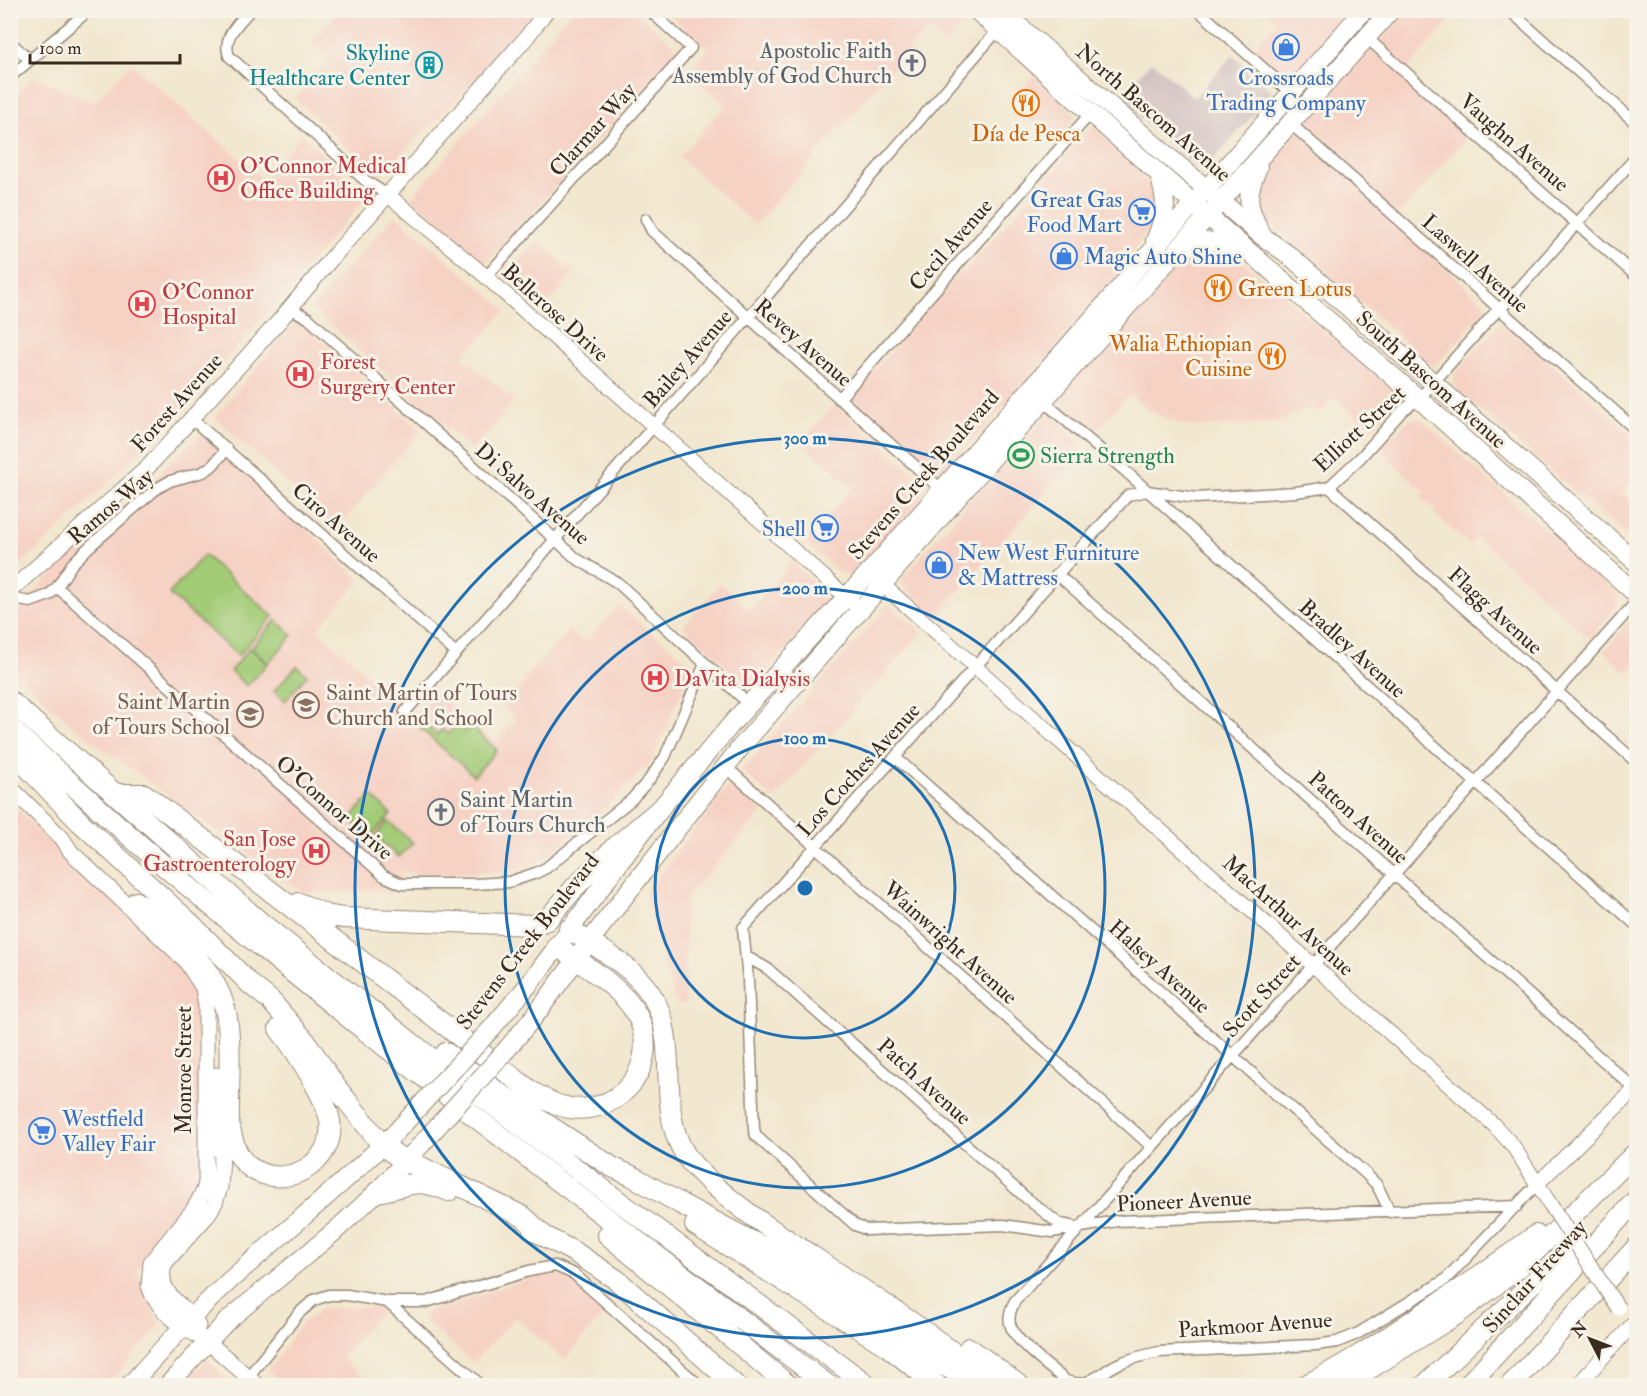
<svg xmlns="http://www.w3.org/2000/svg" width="1647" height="1396" viewBox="0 0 1647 1396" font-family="'IM FELL Double Pica',serif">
  <rect width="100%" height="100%" fill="#f7f3e8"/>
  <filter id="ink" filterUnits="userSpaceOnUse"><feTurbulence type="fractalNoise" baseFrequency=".0167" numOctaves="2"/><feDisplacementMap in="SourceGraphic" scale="12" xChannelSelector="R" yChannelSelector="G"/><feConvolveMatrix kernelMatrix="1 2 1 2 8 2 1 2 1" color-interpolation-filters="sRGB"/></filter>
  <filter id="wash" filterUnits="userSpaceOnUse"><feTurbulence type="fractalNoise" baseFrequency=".008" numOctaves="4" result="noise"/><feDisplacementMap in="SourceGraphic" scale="24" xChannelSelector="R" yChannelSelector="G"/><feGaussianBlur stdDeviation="1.35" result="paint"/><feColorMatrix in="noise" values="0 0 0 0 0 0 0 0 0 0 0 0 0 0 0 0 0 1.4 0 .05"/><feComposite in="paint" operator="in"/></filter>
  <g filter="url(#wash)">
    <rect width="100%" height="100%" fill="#f2e7cf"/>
    <!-- built -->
    <path fill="#f6d2c5" d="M958,10L967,18L945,44L927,29L755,225L679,157L725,106L687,72L708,49L665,11Z
      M339,11H544L379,176L295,99L329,60L311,42Z
      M572,11H634L680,51L485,263L411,198Z
      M1271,11H1353L1290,82L1253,50L1277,22L1268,13Z
      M1405,11H1458L1401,77L1467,137L1393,222L1488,307L1434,367L1269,222L1260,212L1255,197L1258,182L1276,155Z
      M131,64L263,179L302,135L367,197L180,412L59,530L11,573V103L34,76L93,103Z
      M1034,75L1077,116L1055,143L1009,102Z
      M1093,125L1137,165L1139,173L1158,193L1159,218L1134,248L1132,260L941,478L850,397L961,271L964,273Z
      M395,215L506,310L463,357L515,401L472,450L312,308Z
      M537,240L574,274L541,311L505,276Z
      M1210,248L1231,251L1401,397L1372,430L1335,397L1320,414L1312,407L1278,421L1228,426L1195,427L1178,424L1149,411L1129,394L1095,432L1057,398L1130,315L1189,252Z
      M298,319L421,431L337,528L214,417Z
      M1503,321L1636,439V478L1622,494L1636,506V544L1455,388L1454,375Z
      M835,404L921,480L923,499L849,575L837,571L805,542L853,488L801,442Z
      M1049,412L1084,449L936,617L899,581Z
      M1419,418L1617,594V606L1590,639L1476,537L1469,545L1434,514L1436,511L1420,497L1425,492L1388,459L1381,447L1409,420Z
      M204,432L360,580L317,630L415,716L435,692L496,742L516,720L503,707L526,682L524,680L569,630L585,643L619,606L693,666L651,762L614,800L549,854L530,865L509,871L412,874L399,871L404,879L390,893L381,890L302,892L78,731L11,668L10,615L65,561Z
      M792,562L826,595L824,605L755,684L745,683L683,626L720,584L750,610Z
      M888,605L922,632L774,799L741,771Z
      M1636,613V663L1628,673L1604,651Z
      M730,784L762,812L684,901L686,1004L677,1005L665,970L645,893Z
      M10,803L191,966L199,991L198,1187L175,1224L137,1270L160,1326L107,1385H11Z
      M565,1275L608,1309L564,1360L515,1317L473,1363L423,1319V1312L535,1277Z
      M385,1307L341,1357L366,1381L362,1385H283L268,1371L300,1325L323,1308Z
      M207,1359L233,1385H183Z"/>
    <!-- industrial -->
    <path fill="#d1bfbf" d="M1233,55L1273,92L1207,167H1196L1118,98L1152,61L1194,98Z"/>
    <!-- green -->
    <path fill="#a2cb76" stroke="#6e7a4a" stroke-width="1.5" d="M204,555L273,616L238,656L169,594Z
      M276,620L293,635L268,663L251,648Z
      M250,648L267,664L247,686L230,671Z
      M297,666L307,675L285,701L274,691Z
      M424,723L437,735L442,729L448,734L456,724L466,732L471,727L497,750L474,776L420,728Z
      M371,795L391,814L370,837L350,819Z
      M388,821L413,843L399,857L375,836Z"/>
  </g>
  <g filter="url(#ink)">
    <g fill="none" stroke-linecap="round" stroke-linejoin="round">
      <defs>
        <path id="minor" d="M250,10C238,24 222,37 229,56L367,182L388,195
          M1198,10L1291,93
          M1509,10L1636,123
          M1367,38L1636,276
          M10,42L29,59
          M10,77L89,10
          M1291,124L1636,430
          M646,219L652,231L942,490
          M486,277L691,48L649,10
          M290,308L308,318L577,559L618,583L750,705
          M839,399L1090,114
          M1043,401L1123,469L1636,925
          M192,419L456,653
          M1329,487L1636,762
          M1057,574L1635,1089
          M57,587L384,876L402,884H475L509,882L536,873L546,868L631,800L649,780L665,757L705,664
          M10,598L30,602L49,595L57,587L72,564L90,546L156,489L170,481L203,472L212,466L227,449
          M405,712L998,30
          M895,757L1365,1173L1377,1185L1390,1212
          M725,766L1152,1147
          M747,957L768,969L1025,1197L1058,1223L1071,1226
          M1538,1183L1445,1280L1357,1334L1337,1342L1316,1345L1159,1352C1145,1355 1131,1358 1118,1364C1099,1373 1088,1390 1066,1381C1050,1367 1015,1343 1010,1324C1008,1315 1011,1308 1015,1301L1636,602
          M1517,1206L1117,1221L1052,1232L1003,1225L867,1230L855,1225L756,1136L754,1129L748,980L743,928L1128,495L1147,491L1196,498L1296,492L1329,487L1361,457L1403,410L1419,399L1491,317L1508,301L1636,157
          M387,1302L482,1386
          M248,1377L299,1313L314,1300L329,1295H347L387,1302H426L529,1271L555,1266L574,1274L700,1386"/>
        <path id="tertiary" d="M388,195L476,268L853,603
          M875,578L1494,1125L1513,1146L1550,1204
          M1538,1183L1636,1088
          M1577,1386L1632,1325"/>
        <path id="secondary" d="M10,591L148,467L280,320L331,259L526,38L547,10
          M10,787L62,838L71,852L185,960L203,988L206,1006V1183L204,1191L194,1209L151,1262L149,1286L153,1296L165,1312L183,1327L207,1341L258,1386
          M198,1326C184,1302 156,1297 164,1264L206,1217L215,1203L220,1187L222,1157L217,1136L216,1075"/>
        <path id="primary" d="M976,10L1126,145L1419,399L1636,594
          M1001,10L1164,153L1262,236L1290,256L1636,562
          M1258,167C1246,195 1246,204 1260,231
          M1155,241C1167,210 1168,206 1159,174
          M1182,249C1210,238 1213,240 1241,249
          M491,1029L530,983L658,811L735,720L881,559L1364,10
          M507,1049L537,1013L589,942L740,748L995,455L1391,10
          M129,1386C166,1345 203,1303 245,1267C294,1224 345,1182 392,1136
          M167,1386L227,1321L335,1231L377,1192L414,1152"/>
        <path id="motorway" d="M10,701L260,922L413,1044L617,1200L869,1386
          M10,728C59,772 106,816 156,859C373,1044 602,1214 829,1386
          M10,749L80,822L191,924L250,984L270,1000L306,1042L336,1087L382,1145L406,1162L419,1166L524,1217L543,1235
          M115,794H144L532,1092C544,1099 556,1106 570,1108C623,1115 662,1062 637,1015C621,986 583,965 557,946
          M136,902L146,908C176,936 213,966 225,1008C233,1040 228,1089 229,1123C232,1139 236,1158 251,1168C284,1191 336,1164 330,1121C326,1097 295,1049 279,1029
          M299,903L326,915L343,918L534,925L547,920L577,885L613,849L658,811
          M569,929C598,948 630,964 650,993C685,1044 650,1118 694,1166C727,1201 769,1228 809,1254C870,1295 934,1334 990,1382
          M446,1053L496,1091L612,1167L632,1176L681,1204L787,1260L934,1360L981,1386
          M377,1192C411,1186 414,1176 449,1191
          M695,1225L887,1346L938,1386
          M533,1230L576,1253L617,1280L736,1386
          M608,1235L789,1386
          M969,1348L1020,1386
          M1304,1386C1343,1367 1379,1343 1415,1319C1456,1292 1497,1265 1536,1235
          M1342,1386L1457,1314L1517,1269L1636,1153
          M1424,1386L1560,1257L1591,1249
          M1467,1386L1636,1200
          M1510,1386L1636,1248"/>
      </defs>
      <!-- minor casing -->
      <use href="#minor" stroke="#968876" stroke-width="13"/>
      <!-- tertiary casing -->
      <use href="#tertiary" stroke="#968876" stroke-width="16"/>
      <!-- secondary casing -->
      <use href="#secondary" stroke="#968876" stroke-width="17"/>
      <!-- primary casing -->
      <use href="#primary" stroke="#968876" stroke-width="20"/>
      <!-- motorway casing -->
      <use href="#motorway" stroke="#968876" stroke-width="22"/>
      <!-- minor -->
      <use href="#minor" stroke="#fff" stroke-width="10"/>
      <!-- tertiary -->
      <use href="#tertiary" stroke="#fff" stroke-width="14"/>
      <!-- secondary -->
      <use href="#secondary" stroke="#fff" stroke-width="15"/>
      <!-- primary -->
      <use href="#primary" stroke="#fff" stroke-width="18"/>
      <!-- motorway -->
      <use href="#motorway" stroke="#fff" stroke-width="20"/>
      <defs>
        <path id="tertiary-bridge" d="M1550,1204L1618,1308"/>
        <path id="primary-bridge" d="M395,1133L491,1029
          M417,1149L507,1049"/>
      </defs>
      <!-- tertiary-bridge casing -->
      <use href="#tertiary-bridge" stroke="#968876" stroke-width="16" stroke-linecap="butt"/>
      <!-- primary-bridge casing -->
      <use href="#primary-bridge" stroke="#968876" stroke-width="20" stroke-linecap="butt"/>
      <!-- tertiary-bridge -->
      <use href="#tertiary-bridge" stroke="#fff" stroke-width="14"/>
      <!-- primary-bridge -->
      <use href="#primary-bridge" stroke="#fff" stroke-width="18"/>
    </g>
  </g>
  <!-- distance rings -->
  <g fill="none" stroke="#1f6fb2" stroke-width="3">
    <circle cx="805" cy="888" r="150"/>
    <circle cx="805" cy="888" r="300"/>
    <circle cx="805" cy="888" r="450"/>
  </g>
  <!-- icons -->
  <defs>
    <symbol id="shop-ring" viewBox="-11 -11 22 22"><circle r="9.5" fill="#f7f3e8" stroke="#3f7fe0" stroke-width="1.5"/><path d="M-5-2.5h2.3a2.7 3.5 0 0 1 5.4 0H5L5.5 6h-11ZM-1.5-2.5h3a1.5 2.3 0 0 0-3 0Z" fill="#3f7fe0"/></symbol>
    <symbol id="church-ring" viewBox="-11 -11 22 22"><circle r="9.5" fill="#f7f3e8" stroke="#6b7280" stroke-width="1.5"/><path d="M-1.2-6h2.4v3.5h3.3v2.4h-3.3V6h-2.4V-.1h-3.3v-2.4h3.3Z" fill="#6b7280"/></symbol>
    <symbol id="building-ring" viewBox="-11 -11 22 22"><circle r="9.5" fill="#f7f3e8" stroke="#0f9aa8" stroke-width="1.5"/><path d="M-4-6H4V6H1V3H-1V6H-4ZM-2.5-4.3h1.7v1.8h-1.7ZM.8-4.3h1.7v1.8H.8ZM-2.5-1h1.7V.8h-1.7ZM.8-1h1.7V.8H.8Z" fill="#0f9aa8"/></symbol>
    <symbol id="restaurant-ring" viewBox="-11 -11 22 22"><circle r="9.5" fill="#f7f3e8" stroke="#e8710a" stroke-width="1.5"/><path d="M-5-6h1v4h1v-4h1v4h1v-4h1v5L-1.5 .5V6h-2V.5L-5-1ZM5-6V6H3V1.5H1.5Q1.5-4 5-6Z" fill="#e8710a"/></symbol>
    <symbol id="hospital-ring" viewBox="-11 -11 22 22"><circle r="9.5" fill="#f7f3e8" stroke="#e0444e" stroke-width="1.5"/><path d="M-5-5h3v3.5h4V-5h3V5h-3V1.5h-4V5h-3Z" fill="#e0444e"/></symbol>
    <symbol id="supermarket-ring" viewBox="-11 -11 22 22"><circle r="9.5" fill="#f7f3e8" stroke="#3f7fe0" stroke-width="1.5"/><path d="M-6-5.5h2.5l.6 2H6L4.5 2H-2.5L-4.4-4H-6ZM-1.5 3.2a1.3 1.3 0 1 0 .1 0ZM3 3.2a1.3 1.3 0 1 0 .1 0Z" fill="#3f7fe0"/></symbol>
    <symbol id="stadium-ring" viewBox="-11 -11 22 22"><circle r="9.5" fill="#f7f3e8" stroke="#2e9e5b" stroke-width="1.5"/><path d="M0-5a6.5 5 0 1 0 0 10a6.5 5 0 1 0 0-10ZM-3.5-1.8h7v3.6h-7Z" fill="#2e9e5b"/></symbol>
    <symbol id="school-ring" viewBox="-11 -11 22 22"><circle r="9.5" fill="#f7f3e8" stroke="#8d6e63" stroke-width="1.5"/><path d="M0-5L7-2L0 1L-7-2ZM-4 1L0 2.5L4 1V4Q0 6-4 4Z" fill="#8d6e63"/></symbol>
  </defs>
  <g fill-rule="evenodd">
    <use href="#shop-ring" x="1271" y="32" width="30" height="30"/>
    <use href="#church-ring" x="897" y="48" width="30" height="30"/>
    <use href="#building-ring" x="414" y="50" width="30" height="30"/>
    <use href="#restaurant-ring" x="1011" y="88" width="30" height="30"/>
    <use href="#hospital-ring" x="206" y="163" width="30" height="30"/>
    <use href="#supermarket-ring" x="1127" y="197" width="30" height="30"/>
    <use href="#shop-ring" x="1049" y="241" width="30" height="30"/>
    <use href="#restaurant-ring" x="1203" y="273" width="30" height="30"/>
    <use href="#hospital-ring" x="127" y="289" width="30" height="30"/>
    <use href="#restaurant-ring" x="1257" y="341" width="30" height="30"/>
    <use href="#hospital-ring" x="285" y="359" width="30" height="30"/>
    <use href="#stadium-ring" x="1006" y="440" width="30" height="30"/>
    <use href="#supermarket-ring" x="810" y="513" width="30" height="30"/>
    <use href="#shop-ring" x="924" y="550" width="30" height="30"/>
    <use href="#hospital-ring" x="640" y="663" width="30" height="30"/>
    <use href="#school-ring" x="291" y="690" width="30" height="30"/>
    <use href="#school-ring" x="235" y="699" width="30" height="30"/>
    <use href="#church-ring" x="426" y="797" width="30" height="30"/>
    <use href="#hospital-ring" x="301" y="836" width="30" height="30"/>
    <use href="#supermarket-ring" x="27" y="1116" width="30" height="30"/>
  </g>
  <g text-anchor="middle" stroke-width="6" stroke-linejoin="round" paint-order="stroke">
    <!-- worship labels -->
    <g font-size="22" fill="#5b616d" stroke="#f7f3e8" text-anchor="end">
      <text x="892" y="58">Apostolic Faith<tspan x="892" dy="25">Assembly of God Church</tspan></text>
      <text x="460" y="807" text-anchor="start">Saint Martin<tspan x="460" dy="25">of Tours Church</tspan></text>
    </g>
    <!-- culture labels -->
    <g font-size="22" fill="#0d838f" stroke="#f7f3e8" text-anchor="end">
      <text x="410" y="60">Skyline<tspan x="410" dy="25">Healthcare Center</tspan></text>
    </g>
    <!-- shop labels -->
    <g font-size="22" fill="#366cbe" stroke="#f7f3e8" text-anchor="start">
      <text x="1286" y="85" text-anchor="middle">Crossroads<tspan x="1286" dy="25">Trading Company</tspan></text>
      <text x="1122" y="207" text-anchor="end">Great Gas<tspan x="1122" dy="25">Food Mart</tspan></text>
      <text x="1084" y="264">Magic Auto Shine</text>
      <text x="806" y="536" text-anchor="end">Shell</text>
      <text x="958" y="560">New West Furniture<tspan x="958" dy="25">&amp; Mattress</tspan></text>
      <text x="62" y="1126">Westfield<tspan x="62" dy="25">Valley Fair</tspan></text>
    </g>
    <!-- street labels -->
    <g font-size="22" fill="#3b2a1e" stroke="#f7f3e8">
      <text transform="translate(1154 112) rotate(41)" y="8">North Bascom Avenue</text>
      <text transform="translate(592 129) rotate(-48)" y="8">Clarmar Way</text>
      <text transform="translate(1515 142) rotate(41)" y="8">Vaughn Avenue</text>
      <text transform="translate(950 244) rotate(-49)" y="8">Cecil Avenue</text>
      <text transform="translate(1476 263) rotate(42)" y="8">Laswell Avenue</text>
      <text transform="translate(556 312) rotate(42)" y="8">Bellerose Drive</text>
      <text transform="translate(804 342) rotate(41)" y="8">Revey Avenue</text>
      <text transform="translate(687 358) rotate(-49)" y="8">Bailey Avenue</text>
      <text transform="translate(1432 379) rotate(42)" y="8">South Bascom Avenue</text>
      <text transform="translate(176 402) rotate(-48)" y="8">Forest Avenue</text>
      <text transform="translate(1359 428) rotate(-43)" y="8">Elliott Street</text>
      <text transform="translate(923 474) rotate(-49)" y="8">Stevens Creek Boulevard</text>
      <text transform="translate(533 493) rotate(41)" y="8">Di Salvo Avenue</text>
      <text transform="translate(110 506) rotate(-40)" y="8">Ramos Way</text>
      <text transform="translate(337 522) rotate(41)" y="8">Ciro Avenue</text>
      <text transform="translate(1496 610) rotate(42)" y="8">Flagg Avenue</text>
      <text transform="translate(1353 648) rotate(42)" y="8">Bradley Avenue</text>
      <text transform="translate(858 769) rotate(-48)" y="8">Los Coches Avenue</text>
      <text transform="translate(335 807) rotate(41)" y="8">O’Connor Drive</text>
      <text transform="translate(1359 817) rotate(42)" y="8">Patton Avenue</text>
      <text transform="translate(1289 915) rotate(42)" y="8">MacArthur Avenue</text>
      <text transform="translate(527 941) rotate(-52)" y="8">Stevens Creek Boulevard</text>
      <text transform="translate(951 942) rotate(42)" y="8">Wainwright Avenue</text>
      <text transform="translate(1160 966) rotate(42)" y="8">Halsey Avenue</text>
      <text transform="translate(1261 995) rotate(-48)" y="8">Scott Street</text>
      <text transform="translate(183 1070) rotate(-90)" y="8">Monroe Street</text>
      <text transform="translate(925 1081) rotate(42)" y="8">Patch Avenue</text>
      <text transform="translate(1184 1200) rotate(-3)" y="8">Pioneer Avenue</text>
      <text transform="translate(1534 1276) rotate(-48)" y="8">Sinclair Freeway</text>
      <text transform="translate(1255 1324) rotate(-4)" y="8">Parkmoor Avenue</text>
    </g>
    <!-- food labels -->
    <g font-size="22" fill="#c56008" stroke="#f7f3e8">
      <text x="1026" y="141">Día de Pesca</text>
      <text x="1238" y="296" text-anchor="start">Green Lotus</text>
      <text x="1252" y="351" text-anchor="end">Walia Ethiopian<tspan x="1252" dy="25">Cuisine</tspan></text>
    </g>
    <!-- health labels -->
    <g font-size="22" fill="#be3a42" stroke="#f7f3e8" text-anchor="start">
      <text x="240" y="173">O’Connor Medical<tspan x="240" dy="25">Office Building</tspan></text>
      <text x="162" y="299">O’Connor<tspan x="162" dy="25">Hospital</tspan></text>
      <text x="320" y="369">Forest<tspan x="320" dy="25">Surgery Center</tspan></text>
      <text x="674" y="686">DaVita Dialysis</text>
      <text x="296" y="846" text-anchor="end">San Jose<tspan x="296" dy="25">Gastroenterology</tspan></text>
    </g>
    <!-- leisure labels -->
    <g font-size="22" fill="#27864d" stroke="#f7f3e8" text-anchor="start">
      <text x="1040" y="463">Sierra Strength</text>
    </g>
    <!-- education labels -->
    <g font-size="22" fill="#785e54" stroke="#f7f3e8" text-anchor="start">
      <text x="326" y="700">Saint Martin of Tours<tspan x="326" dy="25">Church and School</tspan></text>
      <text x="230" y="709" text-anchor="end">Saint Martin<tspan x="230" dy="25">of Tours School</tspan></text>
    </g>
  </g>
  <circle cx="805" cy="888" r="9" fill="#1f6fb2" stroke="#f7f3e8" stroke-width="3"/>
  <g font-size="18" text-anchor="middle" font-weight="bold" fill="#1f6fb2" stroke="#f7f3e8" stroke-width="6" stroke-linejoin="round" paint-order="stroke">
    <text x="805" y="444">300 m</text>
    <text x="805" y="594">200 m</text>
    <text x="805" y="744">100 m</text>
  </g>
  <!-- margin -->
  <rect width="1647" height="1396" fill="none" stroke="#f7f3e8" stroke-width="36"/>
  <!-- north arrow -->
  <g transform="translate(1590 1339) rotate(312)" stroke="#f7f3e8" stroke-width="4.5" paint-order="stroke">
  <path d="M0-4.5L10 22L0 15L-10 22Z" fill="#3b2a1e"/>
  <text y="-9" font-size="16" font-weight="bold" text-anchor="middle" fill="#3b2a1e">N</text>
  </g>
  <!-- scale -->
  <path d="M30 54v9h150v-9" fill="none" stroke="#3b2a1e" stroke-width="3"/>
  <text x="39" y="54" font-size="18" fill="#3b2a1e" stroke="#f7f3e8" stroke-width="4.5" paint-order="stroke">100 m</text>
</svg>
